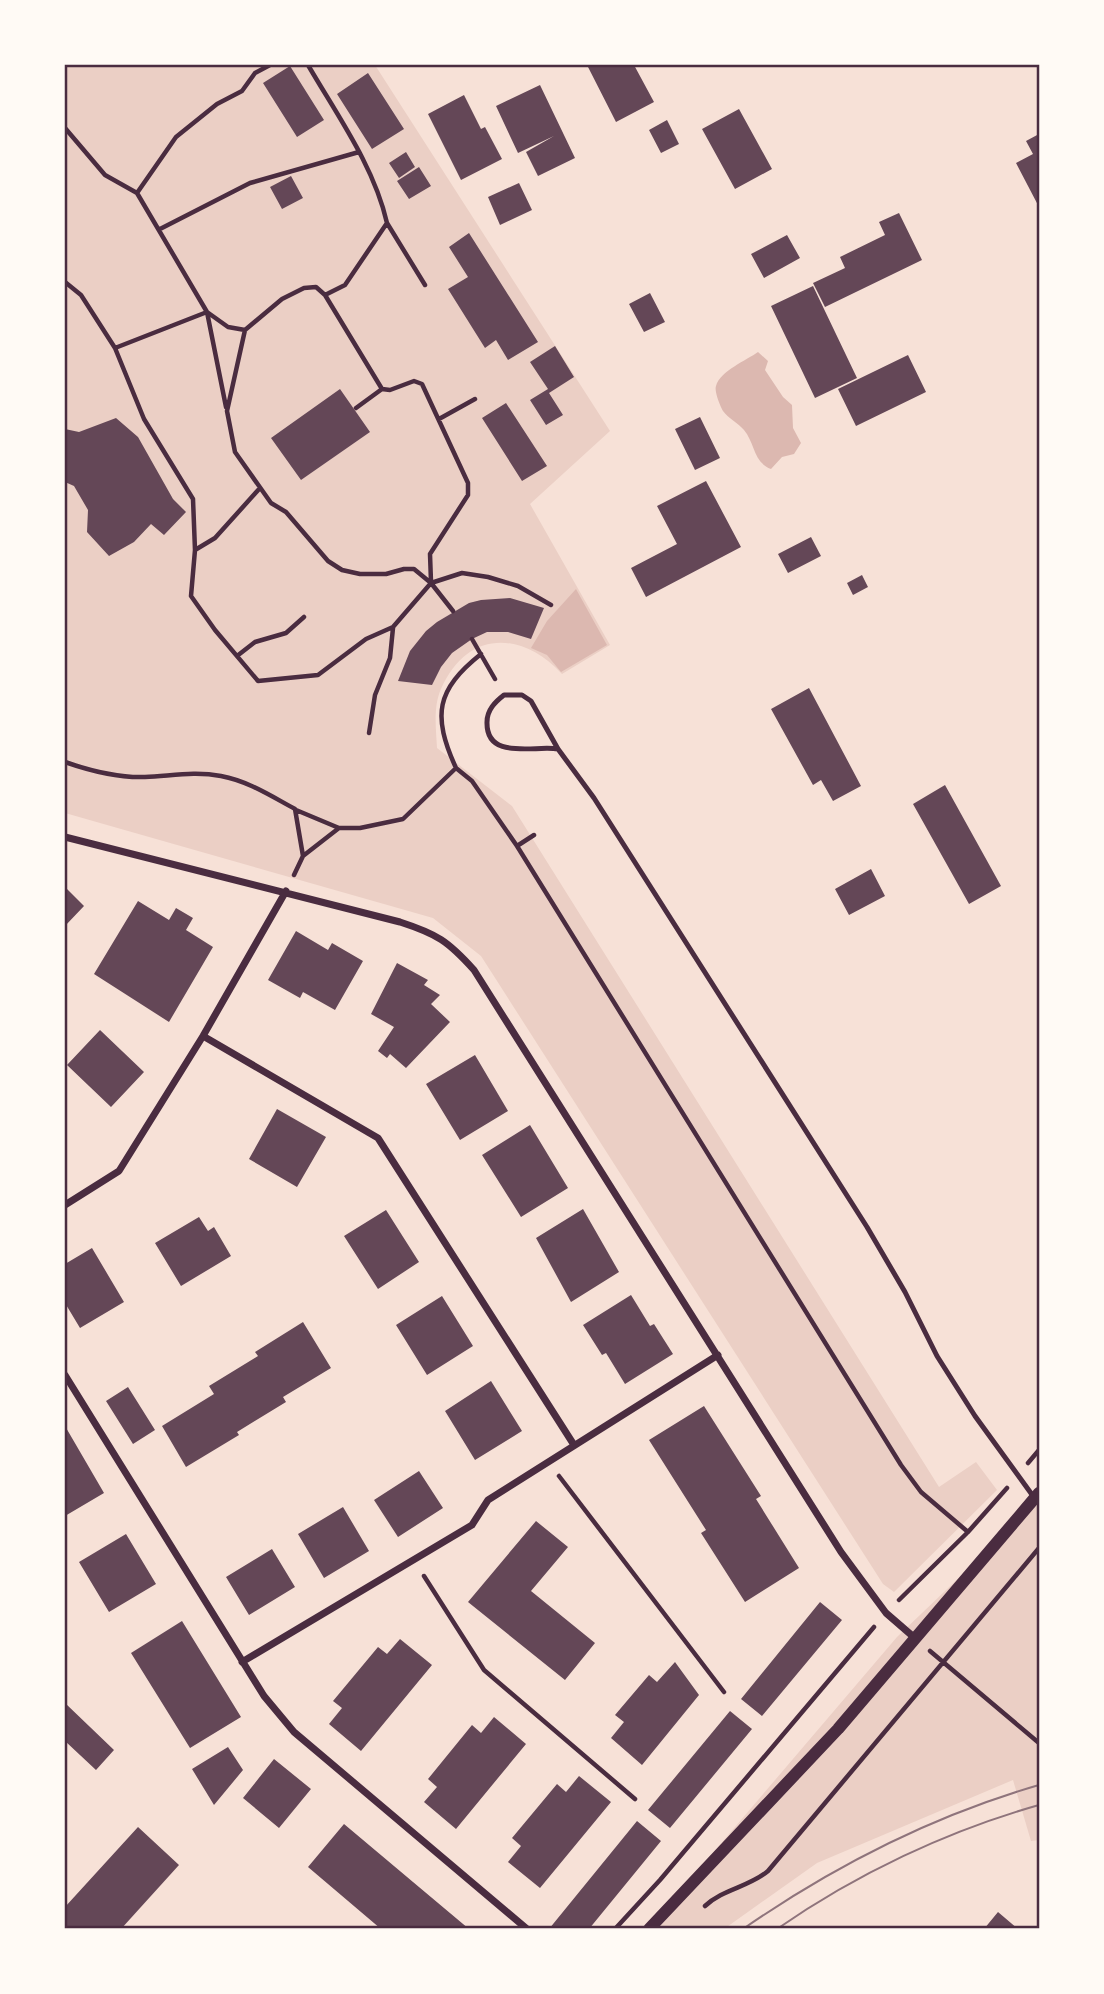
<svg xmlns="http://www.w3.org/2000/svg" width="1104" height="1994" viewBox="0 0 1104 1994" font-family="'Titillium Web',sans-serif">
  <rect width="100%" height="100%" fill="#f7e1d7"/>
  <!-- green -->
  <path fill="#ebcfc5" d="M65,65H375L610,431L530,504L610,645L562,674C521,630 467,630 441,689C433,707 436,728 437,748L512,806L939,1487L976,1462L997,1490L894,1592L883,1584L481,956L433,918L65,813Z
    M1039,1501V1840L1031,1841L1013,1780L817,1863L724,1929H648L897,1637Z"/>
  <!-- water -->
  <path fill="#dcb8b0" d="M758,352L768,361L765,370L783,397L792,405L793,428L801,443L794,454L782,457L771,469C753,462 755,443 744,430C738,423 728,418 723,411C720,406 714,391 716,386C720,371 747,360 758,352Z
    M576,589L607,645L561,672L547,655L531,648L547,621Z"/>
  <!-- building -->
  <path fill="#644757" d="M587,65H634L654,102L616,122Z
    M290,66L324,120L297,137L263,83Z
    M368,73L404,129L372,149L337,94Z
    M540,85L575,158L538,176L526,152L554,136L518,153L496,106Z
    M464,95L481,129L485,127L502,159L461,180L428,114Z
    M739,109L772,169L735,189L702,129Z
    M667,120L679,144L661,153L649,130Z
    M1039,134V207L1016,163L1033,154L1026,141Z
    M406,152L415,167L399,178L389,163Z
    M419,167L431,186L409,199L397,181Z
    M291,176L303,198L282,209L270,187Z
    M519,183L532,210L500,225L488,197Z
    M899,213L922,260L825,307L813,283L845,268L840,257L885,235L879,222Z
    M469,233L538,342L508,360L496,340L485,348L448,289L468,277L449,247Z
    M787,235L800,258L764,278L751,254Z
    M813,286L857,378L815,398L771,306Z
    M650,293L665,322L644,332L629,304Z
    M555,346L574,377L549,393L563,415L546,425L530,400L548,389L530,362Z
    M908,355L926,392L856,426L838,389Z
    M340,389L370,432L301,480L271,438Z
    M506,403L547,466L522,481L482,418Z
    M700,417L720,458L695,470L675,429Z
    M116,418L138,437L173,499L186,512L164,535L151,524L134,542L109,556L87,532L88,510L74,486L65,482V429L79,432Z
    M706,481L741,547L646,597L631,568L677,544L657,506Z
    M811,537L821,556L788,573L778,554Z
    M862,575L868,587L853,595L847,583Z
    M510,598L544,608L531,639L508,632H487L472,639L452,653L441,667L432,685L398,681L410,651L426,631L437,622L469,603L481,600Z
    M809,688L861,786L833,801L821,780L813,785L771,709Z
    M945,785L1001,886L969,904L913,804Z
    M871,869L885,896L849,915L835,889Z
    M65,887L84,906L65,926Z
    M138,901L169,920L176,908L193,918L186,930L213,947L169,1022L94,974Z
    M296,931L328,950L332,943L363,961L335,1010L303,992L300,998L268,980Z
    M397,963L428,980L424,985L440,995L431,1004L450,1022L406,1068L390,1054L387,1058L378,1051L394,1027L371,1014Z
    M100,1030L144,1072L111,1107L67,1065Z
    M475,1055L508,1111L460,1140L426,1084Z
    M277,1109L326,1137L297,1187L249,1159Z
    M530,1125L568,1188L521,1217L482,1155Z
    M583,1209L619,1272L571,1302L536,1238Z
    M386,1210L419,1262L378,1289L344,1236Z
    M199,1217L208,1231L214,1227L231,1256L181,1286L155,1243Z
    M92,1248L124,1302L80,1328L65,1303V1264Z
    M631,1295L650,1326L654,1324L673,1354L625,1384L606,1353L602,1355L583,1325Z
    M442,1296L473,1346L427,1375L396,1325Z
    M303,1322L331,1368L283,1397L286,1402L237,1432L239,1435L186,1467L162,1426L214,1394L209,1386L258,1356L255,1352Z
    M491,1381L522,1431L475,1460L445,1411Z
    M128,1387L155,1430L133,1444L106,1401Z
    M704,1406L761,1496L756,1499L799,1568L745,1602L701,1533L706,1530L649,1440Z
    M65,1426L104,1493L65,1516Z
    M419,1471L443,1508L398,1537L374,1500Z
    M343,1507L369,1551L324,1578L298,1534Z
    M536,1521L568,1547L531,1591L595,1643L565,1680L468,1602Z
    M126,1534L156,1584L109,1612L79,1562Z
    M272,1549L295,1587L249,1615L226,1577Z
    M820,1602L842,1620L762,1716L741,1699Z
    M182,1621L241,1717L190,1748L131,1653Z
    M400,1639L432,1665L361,1751L329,1724L342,1708L333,1701L378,1647L387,1654Z
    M675,1662L699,1695L642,1765L611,1738L624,1722L615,1715L649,1675L657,1682Z
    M65,1703L114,1750L96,1770L65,1741Z
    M730,1711L752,1729L670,1828L648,1810Z
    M494,1717L526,1744L456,1829L424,1802L437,1787L428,1779L472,1725L481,1733Z
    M228,1747L243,1770L214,1805L192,1769Z
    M274,1759L311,1789L279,1828L243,1798Z
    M579,1776L611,1802L540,1888L508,1862L521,1846L512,1838L557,1784L566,1792Z
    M637,1821L661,1841L589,1929H549Z
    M344,1824L413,1882L469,1929H381L308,1867Z
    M138,1827L179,1865L121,1929H65V1907Z
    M998,1912L1018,1929H984Z"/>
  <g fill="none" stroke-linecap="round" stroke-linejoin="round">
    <!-- path -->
    <path stroke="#4a2c40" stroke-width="4.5" d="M308,65C337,115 374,166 387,223L345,285L325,295
      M65,128L105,175L137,193L207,312L228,327L245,330
      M137,193L176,137L217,104L242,91L255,73L270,65
      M387,223L425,285
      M160,229L250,183L359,152
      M65,282L81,295L115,348L144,419L193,499L195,550
      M115,348L207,312L226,407
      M382,389L325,295L316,287L304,288L282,299L245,330L227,411L235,452L271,503L286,512L328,561L342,570L360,574H386L404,569H414L431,583L453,611
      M356,408L382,389L390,390L414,381L422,384L468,483V495L430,554L431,582
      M439,419L475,399
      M260,488L215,538L195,550L191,596L215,630L258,681L318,675L366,639L393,627L431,583L462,573L488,577L518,586L551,605
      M472,639L495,679
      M237,656L255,642L286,633L304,617
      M369,733L375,695L390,658L393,628
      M65,762C91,771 117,778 145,777C171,776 194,771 221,776C248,781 271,796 295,809L303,856L339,828H360L403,819L456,768L472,781L517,846L901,1465L921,1492L968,1532
      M456,768C432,715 436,690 481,654
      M296,810L339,828
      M517,846L534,835
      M294,875L303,856
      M1028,1463L1039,1450
      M559,1476L724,1692
      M424,1576L484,1670L635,1799
      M899,1600L968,1532L1007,1488
      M930,1651L1039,1743
      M705,1906C723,1889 749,1887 768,1871L1039,1548
      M615,1929L660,1880L874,1627"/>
    <!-- service -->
    <path stroke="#4a2c40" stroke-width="5" d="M558,749C535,745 486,761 487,722C487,710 495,702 504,695H522L531,701L558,749L594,798L867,1227L905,1292L937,1356L975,1416L1033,1496"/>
    <!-- minor -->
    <path stroke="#4a2c40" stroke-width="7" d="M65,837L400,922C437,934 448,941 474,970L841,1552L886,1613L916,1639
      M203,1036L378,1138L574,1445
      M65,1205L119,1171L203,1036L286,891
      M65,1375L264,1696L294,1732L527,1929
      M242,1662L472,1525L488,1500L718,1355"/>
    <!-- tertiary -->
    <path stroke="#4a2c40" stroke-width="12" d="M649,1929L838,1729L1039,1493"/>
    <!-- tram -->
    <path stroke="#8f747c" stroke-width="2" d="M743,1929C834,1866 932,1816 1039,1785
      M777,1929C856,1874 947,1831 1039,1805"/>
  </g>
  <!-- border -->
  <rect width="1104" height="1994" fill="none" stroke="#fffaf5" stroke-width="133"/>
  <rect x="66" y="66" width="972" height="1861" fill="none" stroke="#4a2c40" stroke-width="2.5"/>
</svg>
